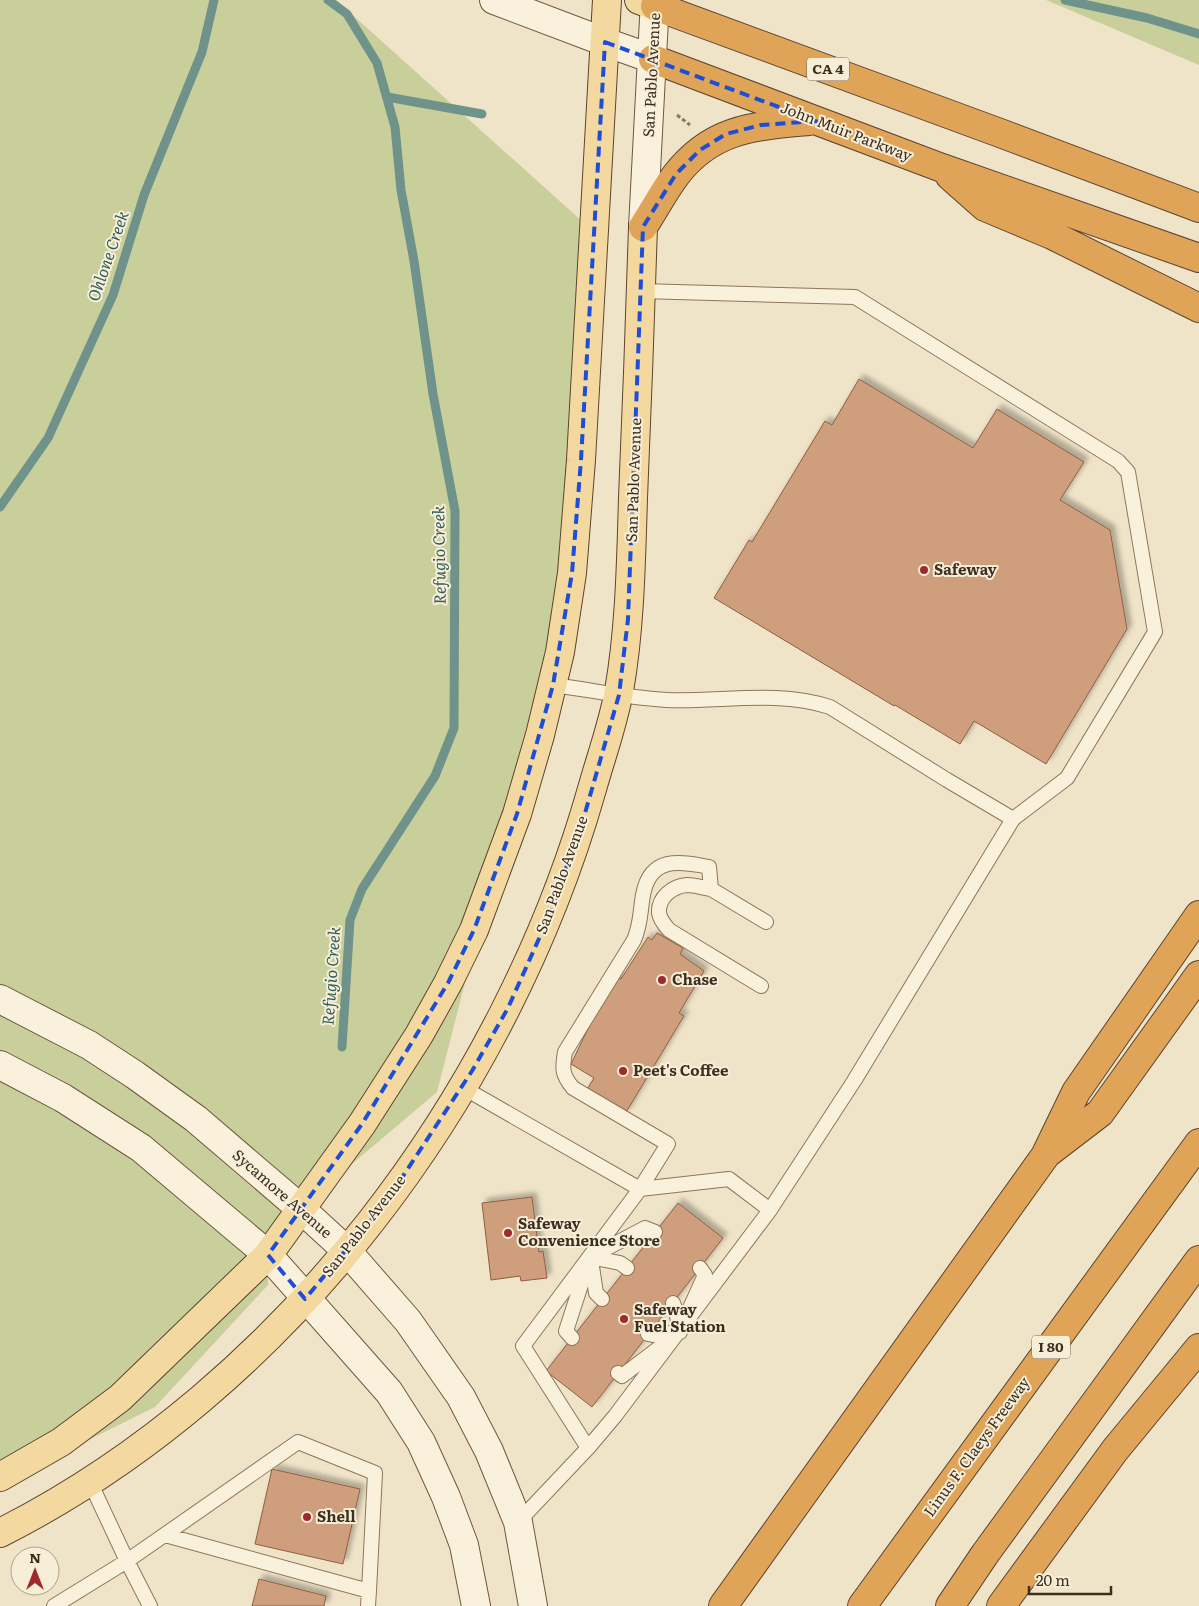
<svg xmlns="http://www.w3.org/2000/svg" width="1199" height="1606" viewBox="0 0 1199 1606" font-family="Literata,serif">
  <defs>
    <filter id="shadow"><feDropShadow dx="4.5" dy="-4.5" stdDeviation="2.5" flood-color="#0004"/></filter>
  </defs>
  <rect width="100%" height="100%" fill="#f0e4c8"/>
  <!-- green -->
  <path fill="#c9cf9b" d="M0,0H336L593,231L573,522L529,733L437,1092L300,1208L268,1255V1285L155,1407L0,1484Z
    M1046,0H1199V65Z"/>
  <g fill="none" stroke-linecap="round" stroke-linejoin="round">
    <!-- stream -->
    <path stroke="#6f938a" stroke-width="9" d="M328,0L347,14L377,63L395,127L401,190L414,261L433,394L455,511L454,728L435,776L362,889L350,920L342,1047
      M1065,0L1147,18L1199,34
      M387,97L482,114
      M0,507L48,438L113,295L144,195L202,52L214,0"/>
  </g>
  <!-- building -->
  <path fill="#cf9f7d" stroke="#8d5f41" filter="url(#shadow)" d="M859,379L973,448L997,409L1084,462L1060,500L1110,530L1127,629L1046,764L974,721L960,744L895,705L894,706L714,598L749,540L752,542L825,421L832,425Z
    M657,933L683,948L680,954L704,971L679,1013L684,1016L625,1114L586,1091L594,1078L571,1064L596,1012L617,977L621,979L648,937L652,940Z
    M532,1197L539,1252L543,1251L547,1278L521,1281L520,1276L491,1280L482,1203Z
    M678,1203L723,1238L592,1407L546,1371Z
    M272,1469L360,1489L343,1564L255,1544Z
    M259,1579L326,1596L324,1606H252Z"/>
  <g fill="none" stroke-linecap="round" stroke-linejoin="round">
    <defs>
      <path id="lane" d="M553,685C591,690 629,698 667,700C722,702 777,690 830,707L947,780L1013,819
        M711,889C703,888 695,885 687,885C673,886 658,897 659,913C660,920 665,925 669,930L761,986
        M462,1087L640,1189L729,1179L770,1210
        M590,1257L620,1263L627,1268
        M591,1260L596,1293L602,1299
        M673,1303L676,1311L680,1332
        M690,1308L705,1275L700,1268
        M648,1334L653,1335L680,1332
        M572,1338L566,1331L590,1257L645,1228L655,1232
        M618,1373L622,1376L664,1344
        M588,1448L523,1346L640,1189L668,1144L573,1088C562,1075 562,1069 565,1052L634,940C641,924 640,912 643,895C650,856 679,861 709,867L711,889L766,922
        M518,1522L588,1448L615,1416L770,1210L854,1081L1013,819L1067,778L1155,632L1128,472L1118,461L855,297L641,291
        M54,1606L127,1561L90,1482
        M150,1606L127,1561L298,1442L375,1473L369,1591L165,1535
        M368,1606L369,1591"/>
      <path id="secondary" d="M494,0L605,42L653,59
        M643,227L655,0
        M0,999L89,1045L135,1075L196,1119L300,1208L347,1251L408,1321L461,1397L489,1451L518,1522L533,1606
        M0,1065L63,1098L141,1148L268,1255L389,1392L421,1442L446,1497L464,1545L476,1606"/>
      <path id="primary" d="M639,0L655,6
        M0,1477L61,1442L120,1398L268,1255L362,1124L419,1035L448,983L474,930L517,814L540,735L560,652L572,573L581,460L607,0
        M0,1533C287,1388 505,1095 592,789C601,757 613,724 619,691C630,628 631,563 633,498C637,408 640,317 643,227"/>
      <path id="highway" d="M655,6L1000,133L1199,208
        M653,59L942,168L1199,258
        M950,176L985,207L1052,235L1199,308
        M643,227C654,210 664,191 676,175C712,128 755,126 809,121
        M1049,1152L1100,1113L1199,975
        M723,1606L1045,1156L1076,1092L1199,915
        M862,1606L1199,1143
        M950,1606L985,1554L1199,1260
        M1001,1606L1115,1450L1199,1348"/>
    </defs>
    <!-- lane casing -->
    <use href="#lane" stroke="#8d765c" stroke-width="16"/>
    <!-- secondary casing -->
    <use href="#secondary" stroke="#6f573f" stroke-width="30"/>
    <!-- primary casing -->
    <use href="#primary" stroke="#5b4430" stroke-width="30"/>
    <!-- highway casing -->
    <use href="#highway" stroke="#5b4430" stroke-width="30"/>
    <!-- path -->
    <path stroke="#8d765c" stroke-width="3" stroke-dasharray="4 2.5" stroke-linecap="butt" d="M677,115L690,125"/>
    <!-- lane -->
    <use href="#lane" stroke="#faf1dc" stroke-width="14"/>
    <!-- secondary -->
    <use href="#secondary" stroke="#faf1dc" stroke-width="28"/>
    <!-- primary -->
    <use href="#primary" stroke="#f3d9a0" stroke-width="28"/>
    <!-- highway -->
    <use href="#highway" stroke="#e0a458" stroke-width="28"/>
  </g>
  <!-- marked area -->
  <path fill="none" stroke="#1d4ed8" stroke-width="4" stroke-dasharray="10 6" stroke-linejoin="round" d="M605,42L816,121L761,125L726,134L700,150L676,174L643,227L628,619L619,695L583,820L550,914L508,1008L472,1071L386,1202L305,1299L268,1255L362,1124L448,983L474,930L517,814L553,685L572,573L581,460Z"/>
  <!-- markers -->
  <g fill="#9e2a2b" stroke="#f7eed8" stroke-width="2">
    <circle cx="924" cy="570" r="5"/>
    <circle cx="662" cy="980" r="5"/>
    <circle cx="623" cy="1071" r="5"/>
    <circle cx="508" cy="1233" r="5"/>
    <circle cx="624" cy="1319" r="5"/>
    <circle cx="307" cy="1517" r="5"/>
  </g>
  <g text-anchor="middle" stroke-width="4" stroke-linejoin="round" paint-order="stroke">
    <!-- shield labels -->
    <g fill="#f7eed8" stroke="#756857" stroke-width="1">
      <rect x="807" y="57.5" width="42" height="23" rx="4"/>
      <rect x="1032" y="1335.5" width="38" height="23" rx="4"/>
    </g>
    <g font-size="14" font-weight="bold" fill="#3d2e20">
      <text x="828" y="74">CA 4</text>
      <text x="1051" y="1352">I 80</text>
    </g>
    <!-- street labels -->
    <g font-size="15" fill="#3d2e20" stroke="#f7eed8">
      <text transform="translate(652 75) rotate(-87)" y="5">San Pablo Avenue</text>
      <text transform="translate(846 132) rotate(21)" y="5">John Muir Parkway</text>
      <text transform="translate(634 480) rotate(-88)" y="5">San Pablo Avenue</text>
      <text transform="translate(562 875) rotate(-70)" y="5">San Pablo Avenue</text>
      <text transform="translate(282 1194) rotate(41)" y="5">Sycamore Avenue</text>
      <text transform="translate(364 1226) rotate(-52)" y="5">San Pablo Avenue</text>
      <text transform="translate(977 1447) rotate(-54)" y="5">Linus F. Claeys Freeway</text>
    </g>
    <!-- poi labels -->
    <g font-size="15" font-weight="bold" fill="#3d2e20" stroke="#f7eed8" text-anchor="start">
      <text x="934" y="575">Safeway</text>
      <text x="672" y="985">Chase</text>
      <text x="633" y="1076">Peet's Coffee</text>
      <text x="518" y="1229">Safeway<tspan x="518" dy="17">Convenience Store</tspan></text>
      <text x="634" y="1315">Safeway<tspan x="634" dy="17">Fuel Station</tspan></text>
      <text x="317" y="1522">Shell</text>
    </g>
    <!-- water labels -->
    <g font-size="16" font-style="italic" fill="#2f5d5a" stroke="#f7eed8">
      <text transform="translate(108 256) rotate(-71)" y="6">Ohlone Creek</text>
      <text transform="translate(439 555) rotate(-91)" y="6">Refugio Creek</text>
      <text transform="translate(331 976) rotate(-86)" y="6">Refugio Creek</text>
    </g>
  </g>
  <!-- north arrow -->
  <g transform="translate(35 1571)"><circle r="24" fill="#f7eed8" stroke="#ada18e"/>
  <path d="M0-4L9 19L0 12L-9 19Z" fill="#9e2a2b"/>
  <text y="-8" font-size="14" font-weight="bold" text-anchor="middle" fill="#3d2e20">N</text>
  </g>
  <!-- scale -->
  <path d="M1029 1586v8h82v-8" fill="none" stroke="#3d2e20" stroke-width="2.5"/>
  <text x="1036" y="1586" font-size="15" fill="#3d2e20" stroke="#f7eed8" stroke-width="4" paint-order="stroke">20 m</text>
</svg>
